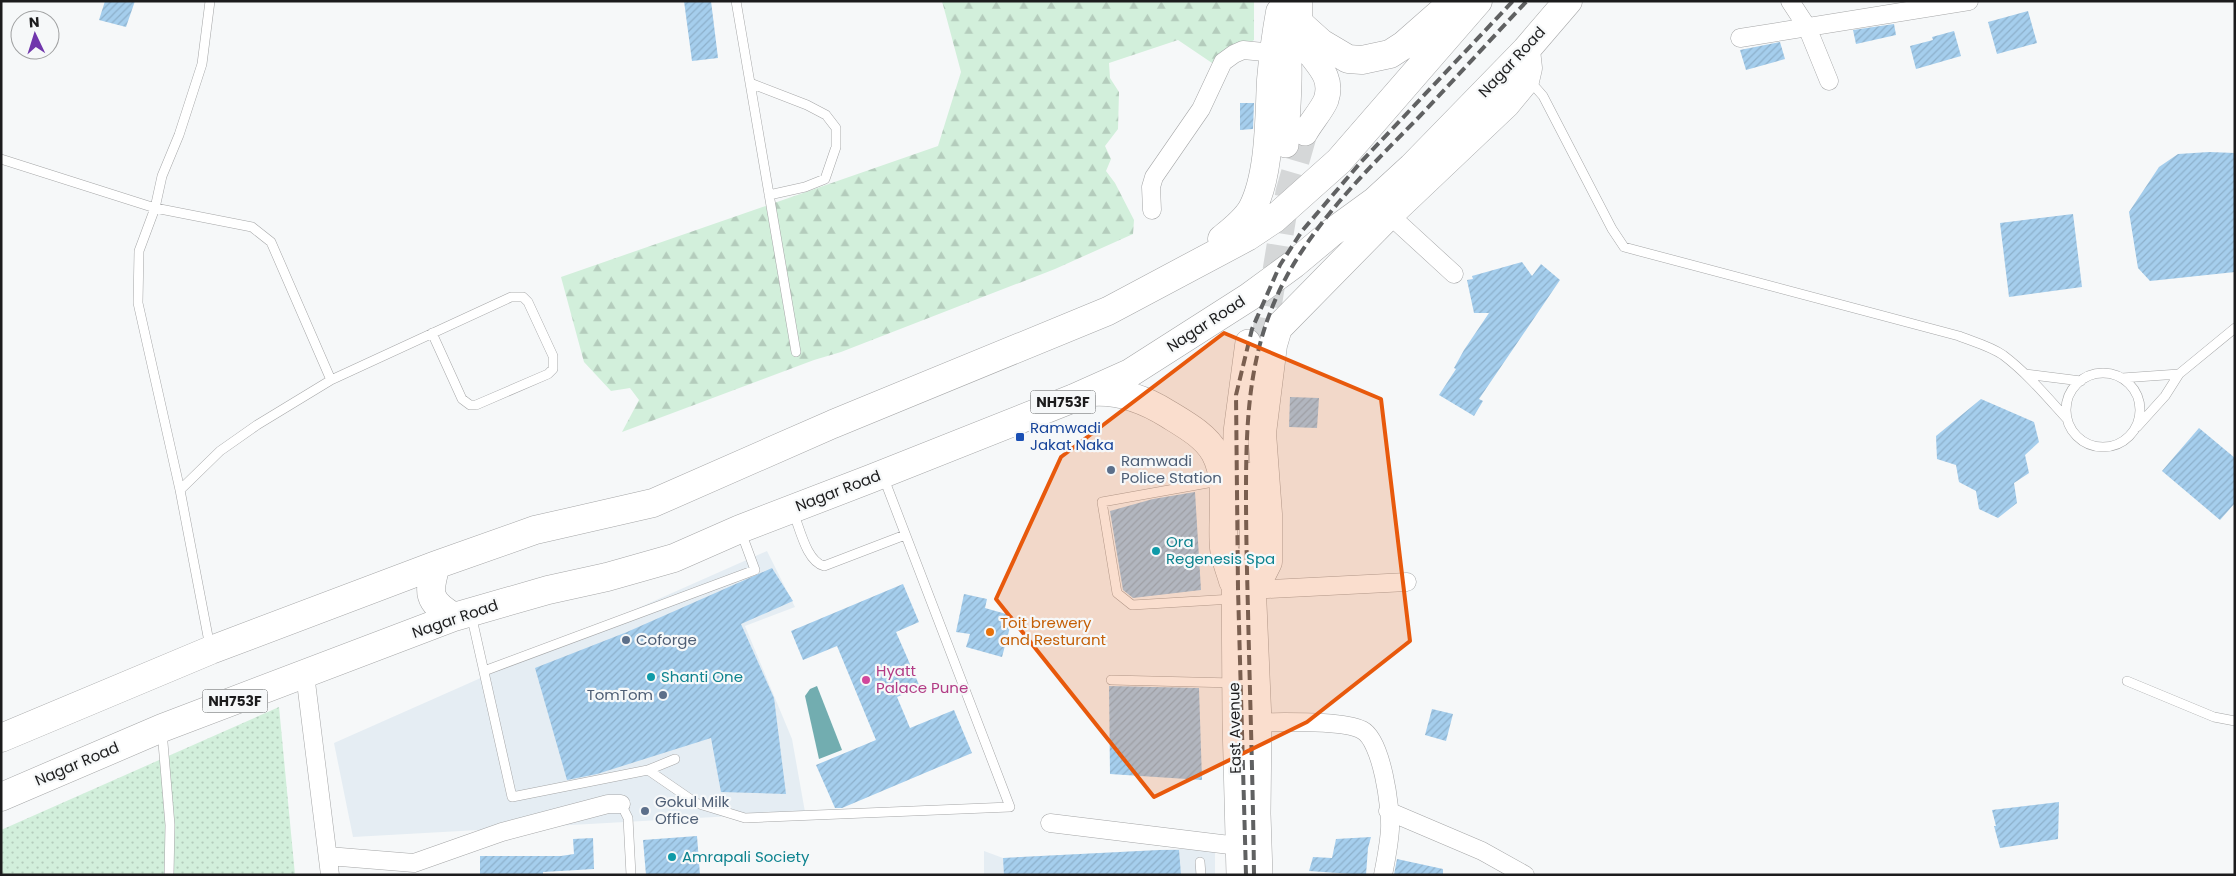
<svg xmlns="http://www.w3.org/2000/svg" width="2236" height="876" viewBox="0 0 2236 876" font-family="Poppins,sans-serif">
  <defs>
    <pattern id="forest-firs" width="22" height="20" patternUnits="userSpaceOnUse" patternTransform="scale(1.25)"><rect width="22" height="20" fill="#d2efdb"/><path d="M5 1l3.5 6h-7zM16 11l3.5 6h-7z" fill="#b4ccbc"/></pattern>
    <pattern id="park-dots" width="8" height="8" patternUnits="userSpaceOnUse" patternTransform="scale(1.25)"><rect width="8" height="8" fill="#d2efdb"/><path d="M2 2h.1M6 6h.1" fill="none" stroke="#b4ccbc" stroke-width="1.8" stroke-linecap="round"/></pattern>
    <pattern id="building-hatch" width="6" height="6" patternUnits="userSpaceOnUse" patternTransform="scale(1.25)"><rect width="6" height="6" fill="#a5ceed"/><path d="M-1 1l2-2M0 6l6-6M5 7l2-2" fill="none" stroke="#8db0cb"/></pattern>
  </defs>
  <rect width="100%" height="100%" fill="#f6f8f9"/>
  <!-- built -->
  <path fill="#e5edf3" d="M767,551L795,607L745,626L792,739L805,812L353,837L334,743Z
    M1215,847V875H984V851L1003,858Z"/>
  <!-- forest -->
  <path fill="url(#forest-firs)" d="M942,1H1254V40L1215,65L1178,40L1109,63L1110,78L1119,92L1118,129L1105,146L1111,159L1106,171L1115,183L1134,220L1133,234L1055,269L841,352L814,360L622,432L639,400L630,388L611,391L584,362L561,277L938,146L961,72Z"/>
  <!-- park -->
  <path fill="url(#park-dots)" d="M279,707L295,875H1V830Z"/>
  <!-- water -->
  <path fill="#72adb0" d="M817,686L842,750L819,759L805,696L810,689Z"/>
  <!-- building -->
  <path fill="url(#building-hatch)" d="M105,1H135L126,27L99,20Z
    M684,1H711L718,58L692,61Z
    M2028,11L2037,43L1997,54L1988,22Z
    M1894,24L1896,35L1856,44L1853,30Z
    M1954,31L1961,56L1916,69L1910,46L1933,40L1932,37Z
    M1780,42L1785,59L1746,70L1740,50Z
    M1240,103H1254L1253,129L1240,130Z
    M2209,152L2235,153V272L2150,281L2138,268L2129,212L2159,167L2178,154Z
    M2073,214L2082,287L2009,297L2000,223Z
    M1522,262L1532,276L1541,264L1560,280L1479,399L1483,401L1474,416L1439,395L1456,369L1454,368L1464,350L1489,313H1474L1467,280L1473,279L1472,276Z
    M1290,397L1319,398L1317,428L1289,427Z
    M1981,399L2034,422L2039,442L2025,455L2029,473L2014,483L2017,503L1998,518L1979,509L1976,491L1959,482L1956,465L1937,459L1936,436Z
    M2199,428L2235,458V503L2220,520L2162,471Z
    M1195,492L1201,590L1133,598L1123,590L1110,511L1153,499Z
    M772,568L793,601L741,624L774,698L786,794L721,792L711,738L597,774L567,780L535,668L627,632Z
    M903,584L919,622L896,632L920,687L897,697L910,728L954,710L972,753L842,808H835L816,765L876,740L837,646L803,660L791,631Z
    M964,594L987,599L985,608L1013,616L1002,657L966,647L970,634L956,632Z
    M1109,686L1199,688L1202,780L1110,774Z
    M1432,709L1453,714L1446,741L1425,735Z
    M2059,802L2058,839L2000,848L1994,826H1996L1992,810Z
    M697,836L700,875H646L643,840Z
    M1371,837L1368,848L1366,875L1309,871L1313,857L1332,858L1336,839Z
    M593,838L594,869L543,872V875H480V856H561L574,854L573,839Z
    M1160,850H1179L1181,875H1004L1003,858Z
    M1397,859L1443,869V875H1394Z"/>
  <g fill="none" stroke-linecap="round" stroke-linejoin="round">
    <!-- secondary-tunnel -->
    <path stroke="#d5d7d8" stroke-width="25" stroke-dasharray="25 12" stroke-linecap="butt" d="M1263,343L1288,192L1305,133"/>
    <defs>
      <path id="service" d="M210,1L202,64L179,135L162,176L155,208L139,251L138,303L180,490L210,647
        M736,1L796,352
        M1527,82L1536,88L1543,96L1612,229L1624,247L1959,336C1974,342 1990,346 2003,355C2027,373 2047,397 2067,419
        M750,83L807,105L826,115L836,128V147L825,179L805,187L769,195
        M1,159L155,208L252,227L271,242L331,380L511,297H523L528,302L553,356V369L548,374L476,405H470L462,399L432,333
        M2066 410a37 37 0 1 1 74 0a37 37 0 1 1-74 0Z
        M2025,374L2081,381
        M2122,378L2179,374
        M2137,427L2165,396L2179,374L2235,328
        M1219,481L1102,502L1117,593L1132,605L1233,599
        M180,490L220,451L257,425L331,380
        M793,512C800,528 806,561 824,566L905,535
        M471,614L512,797L648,770L696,803L745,818L1010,807L883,476
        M484,671L755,570L741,532
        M1111,680L1234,683
        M2127,681L2214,717L2235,721
        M162,731L170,825L169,875
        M648,770L675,759
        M621,804L628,818L631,875
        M1200,862L1201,875"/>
      <path id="minor" d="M1790,1L1807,27L1829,81
        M1740,38L1969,1
        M1382,208L1454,274
        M1152,210L1151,187L1154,177L1201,109L1223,62L1234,54L1243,50L1274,53
        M1248,590L1407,582
        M305,674L330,875
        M1248,722C1274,723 1341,719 1362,730C1382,740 1391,808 1390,829C1389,845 1386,860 1383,875
        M1388,811L1482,851L1525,875
        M1050,823L1238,846
        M328,856L414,863L502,832L608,804H621"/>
      <path id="secondary" d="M1300,1C1300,12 1299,26 1301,37C1306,58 1336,71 1326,100C1322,110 1311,122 1305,133
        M1281,16C1295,57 1287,103 1286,145
        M1252,475V557L1259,722L1258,814L1260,875
        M1235,507L1236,432L1248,342
        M1234,560L1235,721L1239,875"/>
      <path id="trunk" d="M1301,25L1321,43L1348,59L1362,60L1390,54L1404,45L1454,1
        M1222,239C1233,230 1245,221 1252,209C1270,175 1269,118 1271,80C1273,57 1276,34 1280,12
        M1092,392C1120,390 1144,399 1168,414C1184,424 1205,435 1215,453C1230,481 1221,517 1224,548C1225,559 1230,570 1233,581
        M436,565C428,593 427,601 454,617
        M1254,590L1268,562V514L1262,433L1273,345L1278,328L1389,215L1506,104L1525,81L1528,68L1526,50
        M1,738L211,650L436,565L535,530L653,503L833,424L1108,311L1247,237L1274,219L1339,161L1478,1
        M1,797L162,728L454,617L548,590L607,577L674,558L740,529L870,479L1074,398L1130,373L1249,297L1294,264L1331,233L1375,201L1412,167L1526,50L1568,1"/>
    </defs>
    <!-- service casing -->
    <use href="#service" stroke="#a5a6a7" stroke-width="10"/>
    <!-- minor casing -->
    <use href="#minor" stroke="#a5a6a7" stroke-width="19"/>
    <!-- secondary casing -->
    <use href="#secondary" stroke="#a5a6a7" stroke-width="26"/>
    <!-- trunk casing -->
    <use href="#trunk" stroke="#a5a6a7" stroke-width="29"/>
    <!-- service -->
    <use href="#service" stroke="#fff" stroke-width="9"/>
    <!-- minor -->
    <use href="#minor" stroke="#fff" stroke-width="18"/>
    <!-- secondary -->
    <use href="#secondary" stroke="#fff" stroke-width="25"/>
    <!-- trunk -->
    <use href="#trunk" stroke="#fff" stroke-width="28"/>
    <!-- rail -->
    <path stroke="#606162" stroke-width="4" stroke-dasharray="10 5" stroke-linecap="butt" d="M1246,875L1238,589L1236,395L1252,329L1280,265L1302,231L1361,162L1513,1
      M1254,875C1253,787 1250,699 1248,611C1247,572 1246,533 1246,494C1246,414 1249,344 1289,272C1322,214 1371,166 1417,119C1454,80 1490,40 1527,1"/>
  </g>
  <!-- marked area -->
  <path fill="#e8590c" fill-opacity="0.2" stroke="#e8590c" stroke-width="4" stroke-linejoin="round" d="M1224,333L1381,399L1410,641L1307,722L1154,797L996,599L1061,457Z"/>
  <!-- markers -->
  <rect fill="#1a4fb4" stroke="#f6f8f9" stroke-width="2" x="1015" y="432" width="10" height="10" rx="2.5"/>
  <g fill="#5c6f8a" stroke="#f6f8f9" stroke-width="2">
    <circle cx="1111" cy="470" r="5"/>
    <circle cx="626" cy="640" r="5"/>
    <circle cx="663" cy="695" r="5"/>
    <circle cx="645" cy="811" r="5"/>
  </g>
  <g fill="#0f9aa8" stroke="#f6f8f9" stroke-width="2">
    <circle cx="1156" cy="551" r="5"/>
    <circle cx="651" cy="677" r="5"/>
    <circle cx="672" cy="857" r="5"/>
  </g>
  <circle fill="#e8710a" stroke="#f6f8f9" stroke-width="2" cx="990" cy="632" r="5"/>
  <circle fill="#d1479c" stroke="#f6f8f9" stroke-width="2" cx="866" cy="680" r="5"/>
  <g text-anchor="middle" stroke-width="4.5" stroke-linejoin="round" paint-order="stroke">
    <!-- shield labels -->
    <g fill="#f6f8f9" stroke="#5d5e5f" stroke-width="1">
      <rect x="1030.5" y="390.5" width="65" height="23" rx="4"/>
      <rect x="202.5" y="689.5" width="65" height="23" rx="4"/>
    </g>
    <g font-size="14" font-weight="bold" fill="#1c1c1d">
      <text x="1063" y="407">NH753F</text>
      <text x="235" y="706">NH753F</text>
    </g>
    <!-- street labels -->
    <g font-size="15" fill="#1c1c1d" stroke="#f6f8f9">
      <text transform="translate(1512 62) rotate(-47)" y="5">Nagar Road</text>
      <text transform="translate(1206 324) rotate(-33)" y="5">Nagar Road</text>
      <text transform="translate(838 491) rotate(-21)" y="5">Nagar Road</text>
      <text transform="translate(455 619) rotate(-19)" y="5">Nagar Road</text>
      <text transform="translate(1235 728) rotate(-91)" y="5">East Avenue</text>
      <text transform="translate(77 764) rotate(-23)" y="5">Nagar Road</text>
    </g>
    <!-- transit labels -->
    <g font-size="15" fill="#164399" stroke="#f6f8f9" text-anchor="start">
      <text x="1030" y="433">Ramwadi<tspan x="1030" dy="17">Jakat Naka</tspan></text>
    </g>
    <!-- service labels -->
    <g font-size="15" fill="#4e5e75" stroke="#f6f8f9" text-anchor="start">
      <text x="1121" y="466">Ramwadi<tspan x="1121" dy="17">Police Station</tspan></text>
      <text x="636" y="645">Coforge</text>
      <text x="653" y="700" text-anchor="end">TomTom</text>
      <text x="655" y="807">Gokul Milk<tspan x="655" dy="17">Office</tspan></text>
    </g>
    <!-- culture labels -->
    <g font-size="15" fill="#0d838f" stroke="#f6f8f9" text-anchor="start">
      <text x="1166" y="547">Ora<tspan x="1166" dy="17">Regenesis Spa</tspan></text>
      <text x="661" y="682">Shanti One</text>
      <text x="682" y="862">Amrapali Society</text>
    </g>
    <!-- food labels -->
    <g font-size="15" fill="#c56008" stroke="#f6f8f9" text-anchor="start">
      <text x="1000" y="628">Toit brewery<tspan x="1000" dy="17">and Resturant</tspan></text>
    </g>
    <!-- hotel labels -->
    <g font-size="15" fill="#b23c85" stroke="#f6f8f9" text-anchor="start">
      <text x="876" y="676">Hyatt<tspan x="876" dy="17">Palace Pune</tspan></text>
    </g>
  </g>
  <!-- border -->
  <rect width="2236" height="876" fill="none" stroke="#1c1c1d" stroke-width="5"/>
  <!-- north arrow -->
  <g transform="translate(35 35) rotate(356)"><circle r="24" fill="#f6f8f9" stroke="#9fa0a1"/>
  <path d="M0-4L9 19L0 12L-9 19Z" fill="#7036ac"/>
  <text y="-8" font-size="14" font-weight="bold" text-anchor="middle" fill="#1c1c1d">N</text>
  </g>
</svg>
